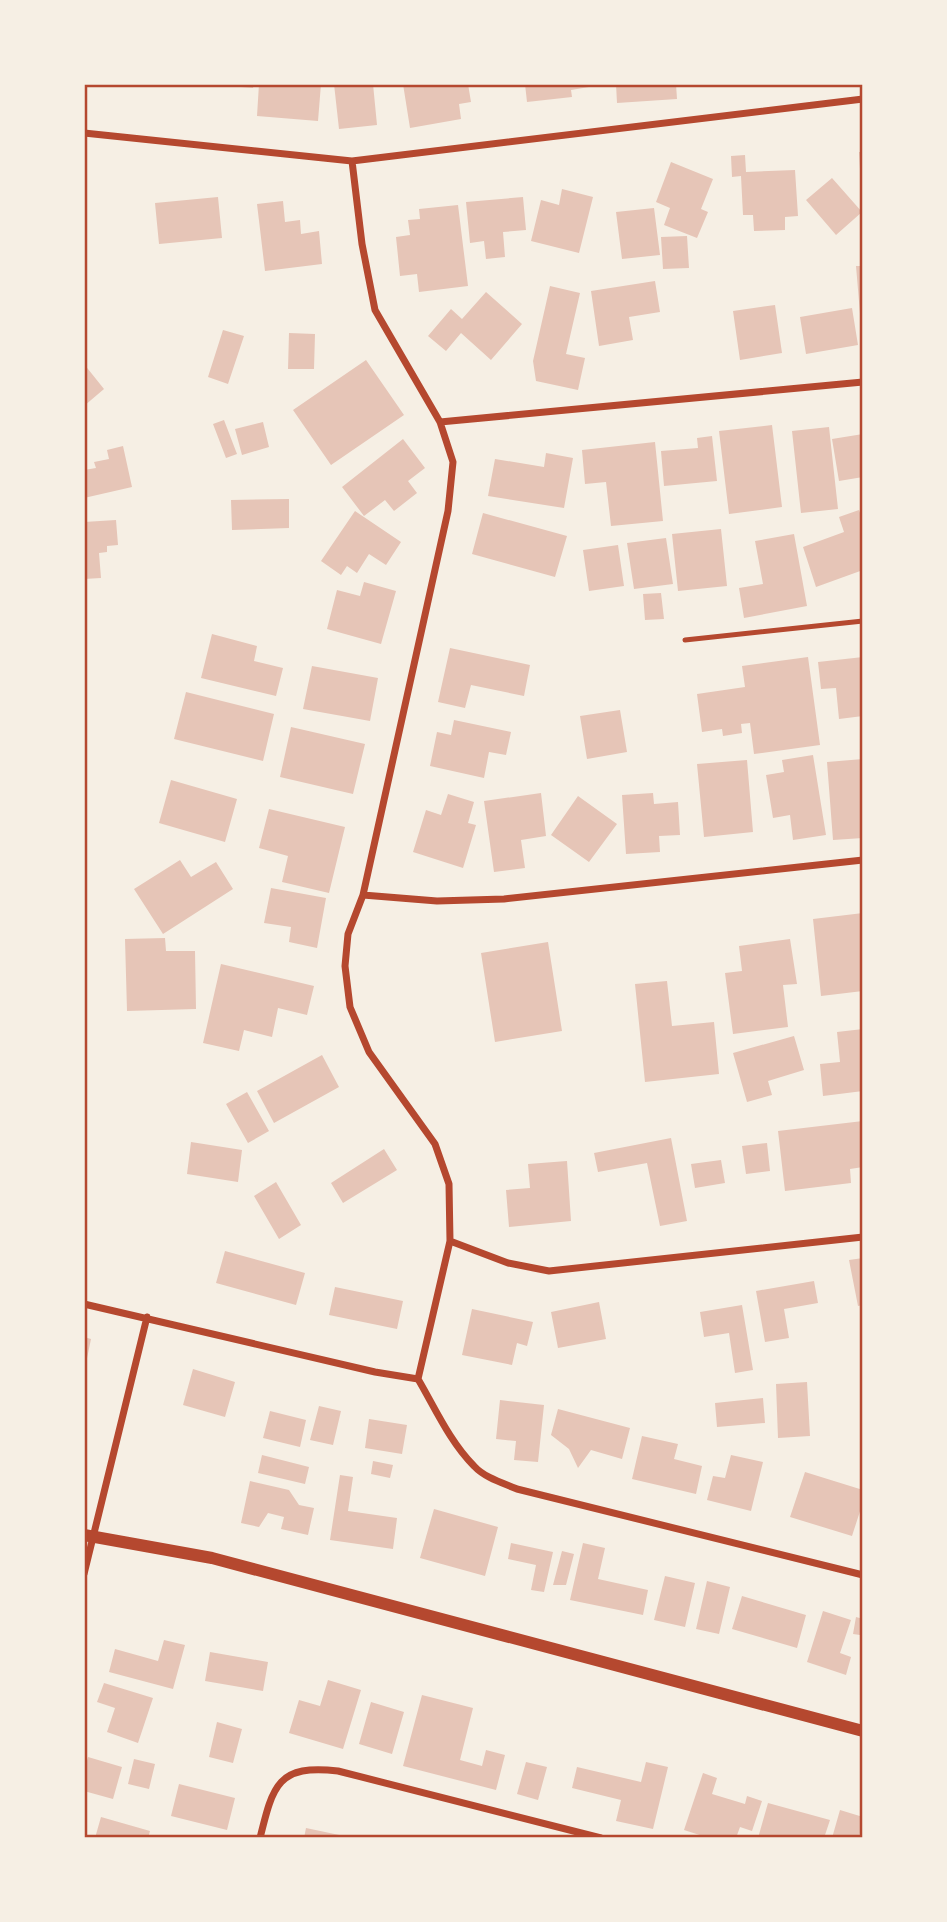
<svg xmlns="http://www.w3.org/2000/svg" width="947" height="1922" viewBox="0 0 947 1922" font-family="'Public Sans',sans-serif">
  <rect width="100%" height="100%" fill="#f6efe4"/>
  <!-- building -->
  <path fill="#e6c5b7" d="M229,84H254L253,88L229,86Z
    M259,84H321L318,121L257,116Z
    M334,84H373L377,125L339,129Z
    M403,84H468L471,102L459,104L461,119L410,128Z
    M525,84H590L589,87L571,90L572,97L527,102Z
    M616,84H676L677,99L617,103Z
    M859,152H863V186H861Z
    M745,155L746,172L795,170L798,216L785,217V230L754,231L753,215H743L741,176L732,177L731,156Z
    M671,162L713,179L701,209L708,212L697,238L664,225L670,208L656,202Z
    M832,178L862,212L836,235L806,200Z
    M562,189L593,197L579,253L531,241L541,200L559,205Z
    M218,197L222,238L159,244L155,203Z
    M523,197L526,230L503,232L505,257L486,259L484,241L470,243L466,202Z
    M283,201L285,222L300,220L301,234L319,231L322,264L265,271L257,204Z
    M458,205L468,286L419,292L417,274L400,276L396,237L410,235L408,220L420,219L419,209Z
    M654,208L660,255L622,259L616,212Z
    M687,236L689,268L663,269L661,237Z
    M856,266H863V325H861Z
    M655,281L660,312L629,317L633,340L599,346L591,291Z
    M550,286L580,293L566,354L585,358L578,390L536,381L533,361Z
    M486,292L522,324L491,360L461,333L446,351L428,336L451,309L462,319Z
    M775,305L782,353L740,360L733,311Z
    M852,308L858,345L806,354L800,317Z
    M223,330L244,336L228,384L208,377Z
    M289,333L315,334L314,369H288Z
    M366,360L404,415L331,465L293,410Z
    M84,364L104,389L84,406Z
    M224,420L237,454L226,458L213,424Z
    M263,422L269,447L242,455L235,429Z
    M772,425L782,507L729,514L719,431Z
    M829,427L838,509L801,513L792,431Z
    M863,434V477L839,481L832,439Z
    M712,436L717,481L664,486L661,451L698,448L697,438Z
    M403,439L425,468L408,481L417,493L394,511L385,500L364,516L342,487Z
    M655,442L663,521L611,526L606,482L585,484L582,450Z
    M123,446L132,487L84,498V470L96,468L94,462L109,459L107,450Z
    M546,453L573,458L564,508L488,496L495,459L544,467Z
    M289,499V528L232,530L231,500Z
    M859,510L863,521V570L816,587L803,547L844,532L839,517Z
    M355,511L401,542L386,565L369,554L357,573L347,566L341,575L321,561Z
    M483,513L567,536L555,577L472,554Z
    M116,520L118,545L107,546V552L99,553L101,578L84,579V522Z
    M721,529L727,586L678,591L672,534Z
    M794,534L807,606L744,618L739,588L763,584L755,541Z
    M666,538L673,584L634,589L627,543Z
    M618,545L624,586L589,591L583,550Z
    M364,582L396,591L381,644L327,629L337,590L360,596Z
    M661,593L664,619L645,620L643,594Z
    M212,634L257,646L254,661L283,668L276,696L201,678Z
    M450,648L530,665L524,696L471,685L465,708L438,702Z
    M808,657L820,745L754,754L750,723L741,724L742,733L723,736L722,729L702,732L697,694L745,687L742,666Z
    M863,657V716L839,719L836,688L821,689L818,662Z
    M312,666L378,678L370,721L303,709Z
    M186,692L274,714L263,761L174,739Z
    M620,710L627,752L587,759L580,716Z
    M454,720L511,732L506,755L489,752L484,778L430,766L437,732L451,735Z
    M291,727L365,744L353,794L280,777Z
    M813,755L826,835L793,840L790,815L773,818L766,775L784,772L782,760Z
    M863,759V838L833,840L827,762Z
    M747,760L753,832L704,837L697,764Z
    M171,780L237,799L225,842L159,823Z
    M541,793L546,836L521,840L525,868L494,872L484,801Z
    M653,793L654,804L678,802L680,835L659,836L660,852L626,854L622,795Z
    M448,794L474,802L468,823L476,825L463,868L413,852L426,810L441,815Z
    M578,796L617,824L589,862L551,835Z
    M269,809L345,827L329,893L282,882L288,856L259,848Z
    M180,860L191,877L216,862L233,889L163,934L134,889Z
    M271,888L326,898L317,948L289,942L291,927L264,923Z
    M863,913V991L821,996L813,919Z
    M165,938L166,951H195L196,1009L127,1011L125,939Z
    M790,939L797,984L783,985L788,1027L733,1034L725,973L742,971L739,946Z
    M548,942L562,1031L495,1042L481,953Z
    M221,964L314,986L307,1015L278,1008L272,1037L244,1030L239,1051L203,1043Z
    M667,981L672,1026L714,1022L719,1074L645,1082L635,984Z
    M863,1029V1091L823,1096L820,1064L840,1062L837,1032Z
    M794,1036L804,1070L768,1081L772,1095L747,1102L733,1053Z
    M322,1055L339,1087L274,1123L257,1091Z
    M247,1092L269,1131L248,1143L226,1104Z
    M863,1121V1167L850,1169L851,1183L785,1191L778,1131Z
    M671,1138L687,1221L660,1226L647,1163L598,1172L594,1153Z
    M191,1142L242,1150L238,1182L187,1174Z
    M767,1143L770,1171L746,1174L742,1146Z
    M384,1149L397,1170L343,1203L331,1183Z
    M721,1160L725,1183L695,1188L691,1164Z
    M567,1161L571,1221L509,1227L506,1190L530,1188L528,1164Z
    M276,1182L301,1225L279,1239L254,1196Z
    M225,1251L305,1273L296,1305L216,1283Z
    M863,1258V1305L858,1306L849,1260Z
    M814,1281L818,1303L784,1309L789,1338L765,1342L756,1291Z
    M335,1287L403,1301L397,1329L329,1315Z
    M599,1302L606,1339L558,1348L551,1312Z
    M742,1305L753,1370L735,1373L729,1333L704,1337L700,1312Z
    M472,1309L533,1322L527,1346L517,1343L512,1365L462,1355Z
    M84,1337L91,1339L85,1368L84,1367Z
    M193,1369L235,1382L225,1417L183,1405Z
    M807,1382L810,1436L778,1438L776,1384Z
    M763,1398L765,1423L717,1427L715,1403Z
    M500,1400L544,1405L538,1462L514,1460L516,1441L496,1439Z
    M319,1406L341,1411L333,1445L310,1440Z
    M558,1409L630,1428L622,1459L591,1450L578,1468L569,1449L551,1435Z
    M270,1411L306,1420L300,1447L263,1438Z
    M369,1419L407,1425L402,1454L365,1448Z
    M642,1436L678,1444L674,1459L702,1466L696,1494L632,1479Z
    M262,1455L309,1467L305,1484L258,1473Z
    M731,1455L763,1462L751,1511L707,1500L713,1476L725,1478Z
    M373,1461L393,1465L390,1478L371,1474Z
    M805,1472L863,1490V1502L852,1536L790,1517Z
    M340,1475L353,1477L348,1511L397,1518L393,1549L330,1540Z
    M250,1481L289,1490L299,1505L314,1508L308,1535L281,1529L284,1517L268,1513L259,1527L241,1523Z
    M434,1509L498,1527L485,1576L420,1558Z
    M511,1543L553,1552L544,1592L531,1590L536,1565L508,1559Z
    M583,1543L605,1548L598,1579L648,1590L643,1615L570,1600Z
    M562,1551L574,1554L566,1585H553Z
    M665,1576L695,1583L685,1627L654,1620Z
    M707,1581L730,1587L719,1634L696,1629Z
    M742,1596L806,1615L797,1648L732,1629Z
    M823,1611L851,1620L840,1653L851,1657L846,1675L807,1662Z
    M856,1617L863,1619L860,1635L853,1634Z
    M164,1640L185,1645L173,1689L109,1672L115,1649L158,1661Z
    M210,1652L268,1662L263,1691L205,1681Z
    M328,1680L361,1690L343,1749L289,1733L299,1700L320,1706Z
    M104,1683L153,1698L138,1743L107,1732L115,1708L97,1702Z
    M422,1695L473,1708L460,1760L482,1766L486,1750L505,1755L496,1790L403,1766Z
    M371,1702L404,1712L392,1754L359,1744Z
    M217,1722L242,1729L233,1763L209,1757Z
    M88,1757L122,1767L113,1799L84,1791V1772Z
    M134,1759L155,1764L149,1789L128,1784Z
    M526,1762L547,1767L538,1800L517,1794Z
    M646,1762L668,1767L653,1829L616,1821L621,1800L572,1788L577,1767L641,1782Z
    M703,1773L717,1778L712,1794L745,1804L747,1796L762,1801L752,1831L740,1827L736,1838H709L684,1830Z
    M179,1784L235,1798L227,1830L171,1816Z
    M768,1803L830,1820L824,1838H758Z
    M840,1810L863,1817L859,1838H832Z
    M101,1817L150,1831L148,1838H95Z
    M306,1828L344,1836V1838H304Z"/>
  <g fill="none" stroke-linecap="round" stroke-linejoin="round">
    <!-- service -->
    <path stroke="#b5482f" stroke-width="5" d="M685,640L863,621"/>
    <!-- minor -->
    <path stroke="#b5482f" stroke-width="7" d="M84,133L352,161L863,99
      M352,161L362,244L375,310L440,422L453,462L448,511L363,895L348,934L345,966L350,1007L369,1052L435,1144L449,1184L450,1241L418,1379
      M440,422L863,382
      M363,895L437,901L504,899L863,860
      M450,1241L508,1263L549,1271L863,1237
      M84,1304L375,1372L418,1379
      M418,1379C435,1408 450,1442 474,1466C485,1478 503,1483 517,1489L863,1575
      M84,1574L147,1317
      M260,1838C273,1785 278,1764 338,1771L601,1838"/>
    <!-- tertiary -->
    <path stroke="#b5482f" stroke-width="12" d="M84,1535L212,1558L863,1731"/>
  </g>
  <!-- border -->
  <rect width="947" height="1922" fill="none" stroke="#f6efe4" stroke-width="172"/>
  <rect x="86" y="86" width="775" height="1750" fill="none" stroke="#b5482f" stroke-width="2.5"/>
</svg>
